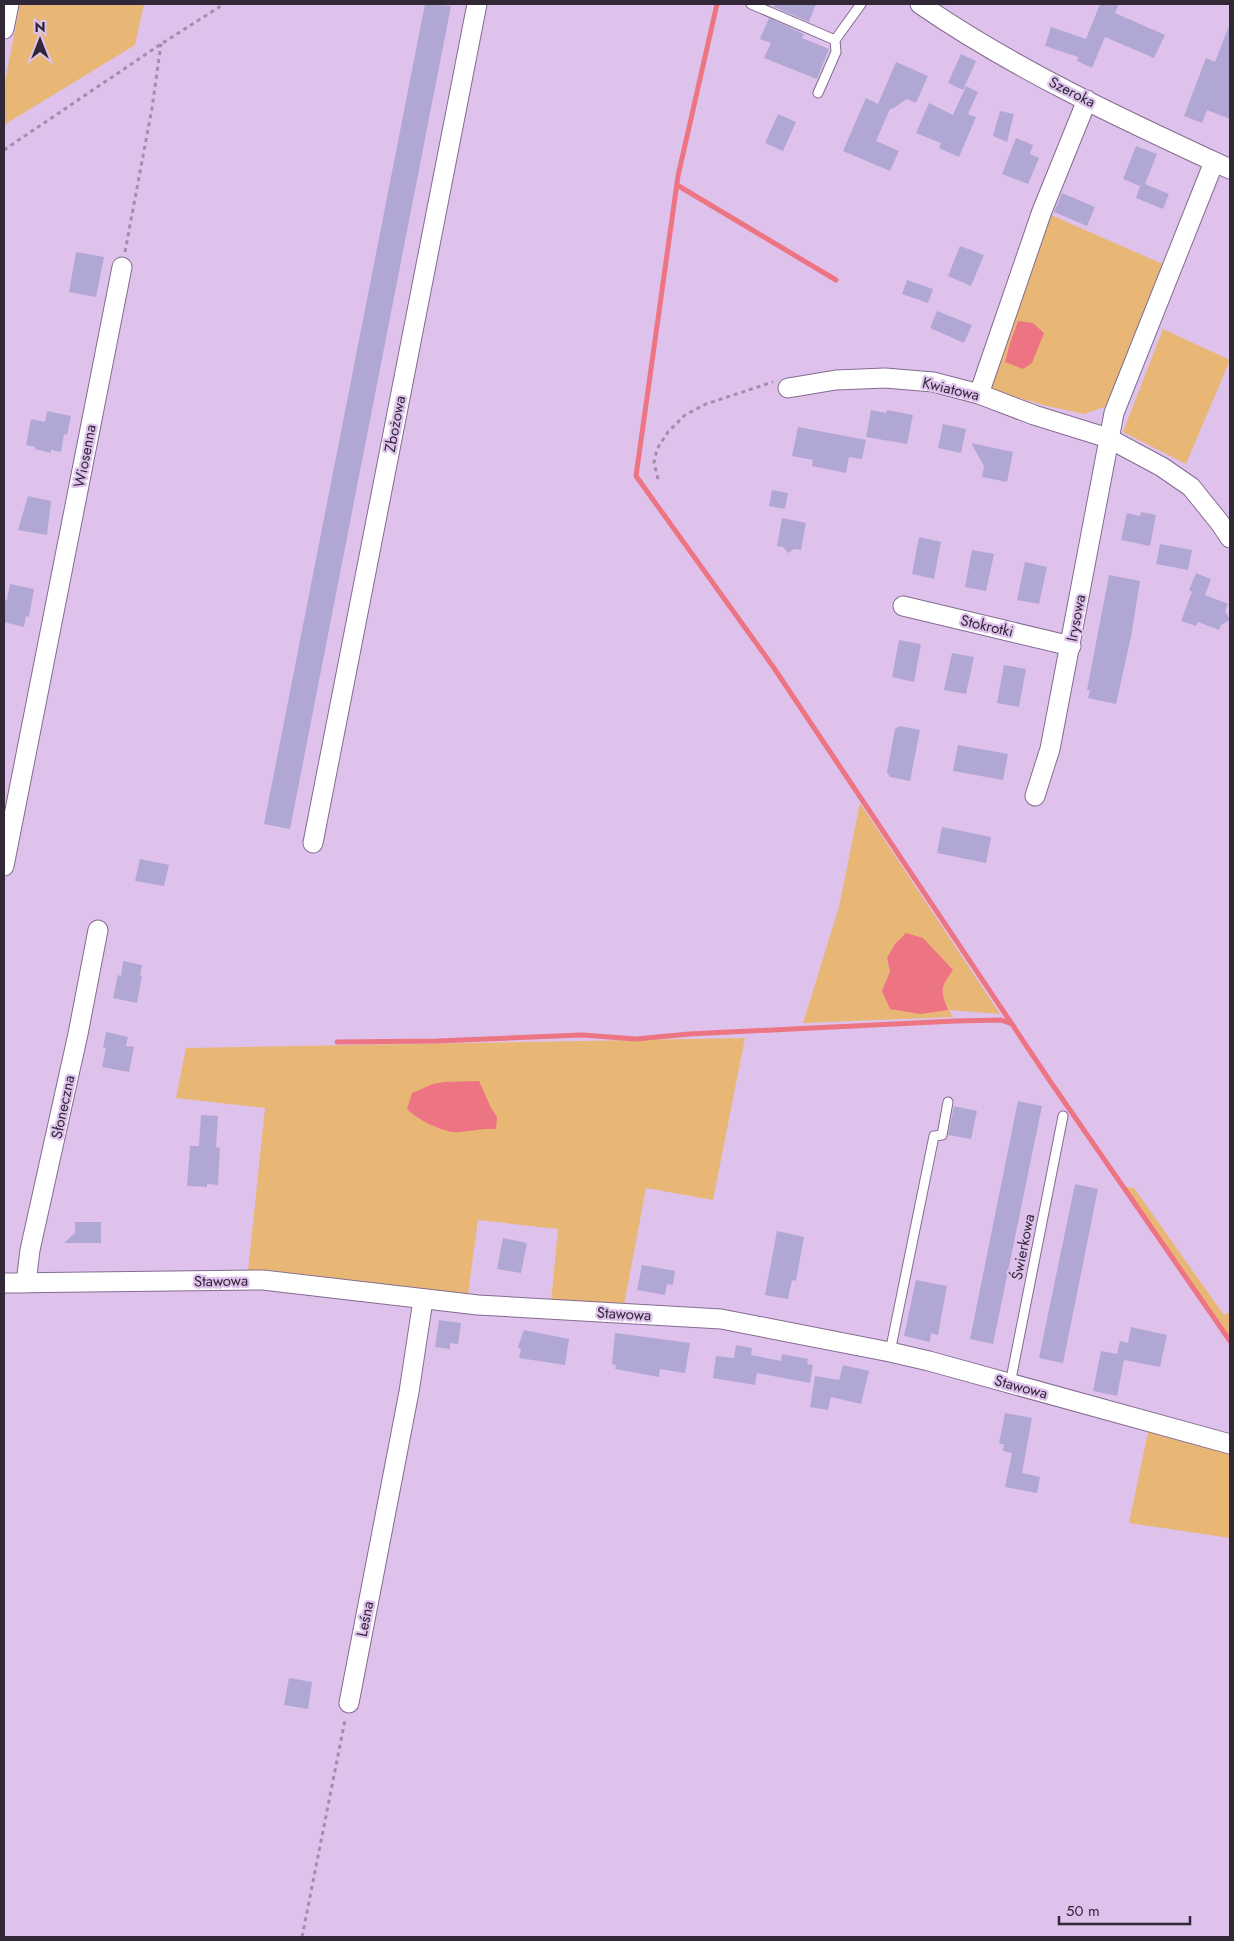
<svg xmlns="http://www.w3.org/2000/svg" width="1234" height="1941" viewBox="0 0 1234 1941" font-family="Jost,sans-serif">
  <rect width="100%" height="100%" fill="#dec2ec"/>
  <!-- green -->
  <path fill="#e8b775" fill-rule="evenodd" d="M20,4H144L135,45L4,125V87Z
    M1051,215L1165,265L1107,406L1084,414L1047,406L988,389Z
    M1163,329L1230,360L1186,464L1123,432Z
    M860,803L1000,1014L949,1010L953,1017L803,1023L839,907ZM887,958L944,983L941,992L882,991L890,971Z
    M745,1038L713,1200L646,1188L624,1305L551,1303L558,1229L478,1220L468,1294L248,1271L265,1108L176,1098L186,1048Z
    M1124,1187L1134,1188L1224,1315L1230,1312V1339Z
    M1148,1432L1230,1454V1538L1129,1523Z"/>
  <!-- water -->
  <path fill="#ed7483" d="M1018,321L1033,323L1044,333L1032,363L1023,369L1005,362L1010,343Z
    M906,933L923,938L953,970C940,989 940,989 948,1010L921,1014L890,1009L882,991L890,971L887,958L895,944Z
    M479,1081L491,1108L497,1117L496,1129C482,1128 465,1133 452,1132C437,1129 417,1119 407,1109L412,1093L433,1084L444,1082Z"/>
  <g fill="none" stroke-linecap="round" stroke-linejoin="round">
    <!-- stream -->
    <path stroke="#ed7483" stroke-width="5" d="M717,4L678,176L636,476L774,668L1052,1084L1230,1341
      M677,185L836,280
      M337,1042L437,1041L582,1035L636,1039L689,1034L955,1021L1001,1020L1012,1024"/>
  </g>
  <!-- building -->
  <path fill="#b1a7d4" d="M425,4L451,6L290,829L264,824Z
    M775,4H816L809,22L774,7Z
    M1100,4H1119L1115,13L1165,35L1154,58L1105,37L1092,68L1077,61L1078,57L1045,46L1051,27L1086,39Z
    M769,18L804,34L802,38L829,49L817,79L764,58L771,43L760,39Z
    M1229,26L1230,119L1207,110L1202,123L1184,116L1206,58L1215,62Z
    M961,54L976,61L963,90L948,83Z
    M896,62L928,76L916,103L907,99L892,109H890L876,141L899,151L890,171L843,151L866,98L878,104Z
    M966,86L978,92L968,114L976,117L959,157L939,148L941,143L916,133L929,103L953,115Z
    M1000,111L1014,114L1007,142L993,136Z
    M778,114L796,122L783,151L765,143Z
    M1016,138L1033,145L1030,154L1039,158L1028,184L1002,174Z
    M1136,146L1157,154L1145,184L1169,194L1163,209L1136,198L1140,186L1123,179Z
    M1062,193L1095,207L1087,226L1054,212Z
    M960,246L984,255L971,286L948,276Z
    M76,252L104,257L96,297L69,292Z
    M907,280L933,289L928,303L902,294Z
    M937,311L972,325L964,343L930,328Z
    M871,410L886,413L887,410L913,415L907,444L866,437Z
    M47,411L71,416L67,435L64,434L61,452L51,450V453L35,449V447L26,445L31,419L45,422Z
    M943,424L966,429L961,453L938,448Z
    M798,427L866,440L862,459L849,457L846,473L812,466L813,460L792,456Z
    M971,443L1013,452L1007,482L982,477L984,466Z
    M772,490L788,493L785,509L769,506Z
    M28,496L51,501L47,535L18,530Z
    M1141,512L1156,515L1150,546L1121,540L1127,513L1140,516Z
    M782,518L806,523L801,550L794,549L788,553L783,547L777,546Z
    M919,537L941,542L934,579L912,574Z
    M1160,544L1192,550L1188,570L1156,564Z
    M972,550L994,554L986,591L965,587Z
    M1025,562L1047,567L1039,604L1017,600Z
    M1196,573L1211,579L1205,595L1228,604L1225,611L1230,620L1221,625L1219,630L1198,622L1196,626L1181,621L1192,592L1189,590Z
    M1109,575L1140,581L1131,637L1116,704L1088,698L1090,690H1087Z
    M10,584L34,589L29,617L26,616L24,627L4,622V599L7,600Z
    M899,640L921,644L914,682L892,677Z
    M952,653L974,657L966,694L944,690Z
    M1004,665L1026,669L1019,707L997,703Z
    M900,726L920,730L910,781L890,777L887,772L895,729Z
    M958,745L1008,754L1003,780L953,771Z
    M942,827L991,837L986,863L937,853Z
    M140,859L169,865L164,886L135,881Z
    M123,961L142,965L140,975L142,976L137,1003L113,998L118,975L121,976Z
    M106,1032L128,1037L126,1046L134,1047L129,1072L102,1067L106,1048H103Z
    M1018,1101L1042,1106L993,1344L970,1339Z
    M954,1106L977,1111L971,1139L948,1135Z
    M201,1115L218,1116L216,1147L220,1148L218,1185L207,1184V1187L187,1186L190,1146H199Z
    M1075,1184L1098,1189L1063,1363L1039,1358Z
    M75,1222H101V1243H64L75,1233Z
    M777,1231L804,1237L796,1281L792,1280L788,1299L765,1295Z
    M503,1238L527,1243L521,1273L497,1269Z
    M642,1265L675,1271L673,1285L667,1284L665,1295L637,1290Z
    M916,1280L947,1286L938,1335L931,1333L930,1342L904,1336Z
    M439,1320L461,1323L458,1344L450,1343V1349L435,1347Z
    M1131,1327L1167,1335L1160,1367L1124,1360L1117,1396L1093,1391L1101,1351L1117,1354L1120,1341L1128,1343Z
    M524,1330L569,1339L565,1365L519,1358L521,1350L518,1347Z
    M615,1333L690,1343L685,1373L660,1369L659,1377L615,1369L616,1365L612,1364Z
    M736,1345L752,1348L751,1355L781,1361L782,1354L808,1359L807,1364L813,1365L810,1383L757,1373L755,1385L713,1378L716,1356L734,1358Z
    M843,1365L869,1371L861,1404L831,1397L828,1410L810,1407L815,1376L839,1380Z
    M1005,1413L1032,1418L1022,1473L1040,1477L1037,1493L1005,1487L1012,1453L1003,1451L1004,1444H999Z
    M289,1678L312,1682L308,1709L284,1705Z"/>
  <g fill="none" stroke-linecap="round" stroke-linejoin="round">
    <defs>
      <path id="service" d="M751,4L835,40L861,4
        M818,93L836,52L835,40
        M890,1352L934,1136L942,1135L948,1102
        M1010,1384L1063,1116"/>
      <path id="minor" d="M920,4C1014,69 1126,121 1230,169
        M4,29L9,4
        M788,388L836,380L885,378L933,382L979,394L1034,415L1108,438L1162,467L1191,487L1220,523L1230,538
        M979,394L1042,211L1087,100
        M903,606L1071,646
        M1035,796L1050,749L1114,413L1214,162
        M313,843L477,4
        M4,866L122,267
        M4,1283L263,1280L478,1305L721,1319L890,1352L929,1361L1230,1444
        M26,1283L30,1250L78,1034L98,930
        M349,1703L409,1392L423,1300"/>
    </defs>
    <!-- service casing -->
    <use href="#service" stroke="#846b91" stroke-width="11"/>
    <!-- minor casing -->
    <use href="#minor" stroke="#846b91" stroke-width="21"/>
    <!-- path -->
    <path stroke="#a38dae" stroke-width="3" stroke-dasharray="4 4" stroke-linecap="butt" d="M4,150L161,44L224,4
      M125,252L152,108L161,44
      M658,479L654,463L657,449L668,432L685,415L706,404L773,382
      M302,1937L345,1720"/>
    <!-- service -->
    <use href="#service" stroke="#fff" stroke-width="9"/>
    <!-- minor -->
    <use href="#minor" stroke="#fff" stroke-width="19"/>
  </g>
  <g text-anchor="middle" stroke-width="4.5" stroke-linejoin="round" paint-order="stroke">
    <!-- street labels -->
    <g font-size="15" fill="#312737" stroke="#dec2ec">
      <text transform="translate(1072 92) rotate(27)" y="5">Szeroka</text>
      <text transform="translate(951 389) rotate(13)" y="5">Kwiatowa</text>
      <text transform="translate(395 424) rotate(-79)" y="5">Zbożowa</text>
      <text transform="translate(85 456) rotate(-79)" y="5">Wiosenna</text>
      <text transform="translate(1076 618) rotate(-79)" y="5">Irysowa</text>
      <text transform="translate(987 626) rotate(13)" y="5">Stokrotki</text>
      <text transform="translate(63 1107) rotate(-78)" y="5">Słoneczna</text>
      <text transform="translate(1023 1247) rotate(-79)" y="5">Świerkowa</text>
      <text transform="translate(221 1281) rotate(-1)" y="5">Stawowa</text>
      <text transform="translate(624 1314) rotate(3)" y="5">Stawowa</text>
      <text transform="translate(1021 1387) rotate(15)" y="5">Stawowa</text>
      <text transform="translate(365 1619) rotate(-79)" y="5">Leśna</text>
    </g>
  </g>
  <!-- border -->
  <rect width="1234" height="1941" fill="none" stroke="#312737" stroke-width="10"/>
  <!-- north arrow -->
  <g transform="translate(40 40)" stroke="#dec2ec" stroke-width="4" paint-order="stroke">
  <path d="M0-4L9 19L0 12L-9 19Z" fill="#312737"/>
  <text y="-8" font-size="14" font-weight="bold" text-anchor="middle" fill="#312737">N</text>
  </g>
  <!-- scale -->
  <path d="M1059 1916v8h131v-8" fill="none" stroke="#312737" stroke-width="2.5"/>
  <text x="1066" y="1916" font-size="15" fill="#312737" stroke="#dec2ec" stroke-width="4" paint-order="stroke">50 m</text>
</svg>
